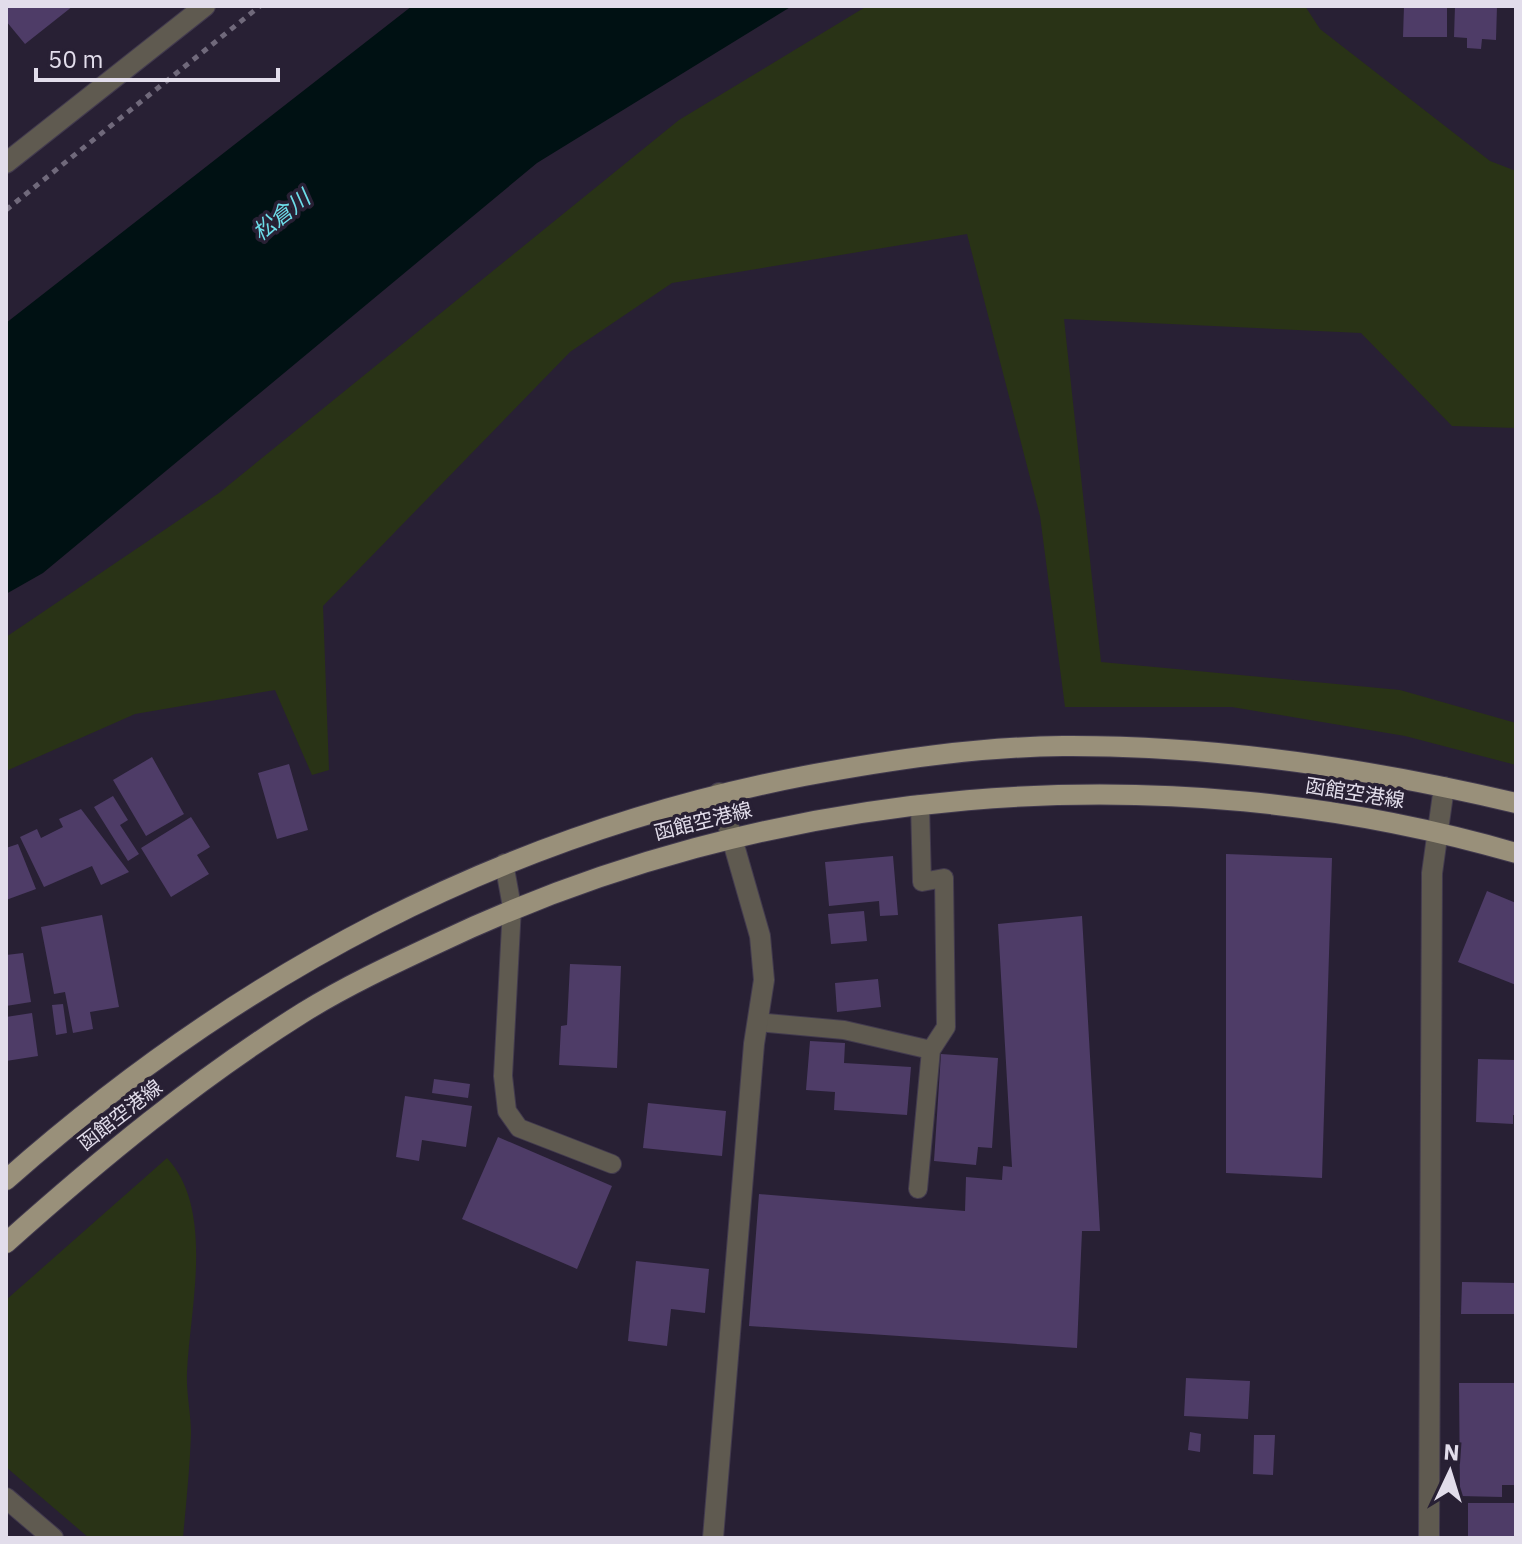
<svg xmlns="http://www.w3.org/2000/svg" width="1522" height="1544" viewBox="0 0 1522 1544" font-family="'IBM Plex Sans','Noto Sans JP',sans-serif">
  <rect width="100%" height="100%" fill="#282034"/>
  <!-- green -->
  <path fill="#293316" d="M867,6H1305L1320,29L1490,161L1516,171V428L1452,426L1361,333L1064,319L1101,662L1400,690L1516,723V765L1405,736L1232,707H1065L1040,516L967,234L672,283L570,352L323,606L329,770L312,775L275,690L135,714L6,771V637L219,493L679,120Z
    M167,1158C215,1210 190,1307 187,1372C186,1393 191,1413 191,1433C190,1468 186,1503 183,1538H89L6,1467V1300Z"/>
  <!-- water -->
  <path fill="#001113" d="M412,6H792L537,163L43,573L6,594V323Z"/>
  <!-- building -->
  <path fill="#4e3c67" d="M6,6H73L25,44L6,21Z
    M1404,6H1447V37H1403Z
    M1455,6H1497L1496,40L1482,39L1481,49L1467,48V38L1454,37Z
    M152,757L184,814L146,836L113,780Z
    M289,764L308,830L277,839L258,773Z
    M113,796L128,820L120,825L139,854L128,861L94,807Z
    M81,809L129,872L101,885L92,866L44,887L20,837L37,829L41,838L63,827L59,819Z
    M191,817L210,847L197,855L209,874L171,897L141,848Z
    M18,844L36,889L6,900V848Z
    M1226,854L1332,858L1322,1178L1226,1173Z
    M893,856L898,915L880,916L879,901L829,906L825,862Z
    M1487,891L1516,903V985L1458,962Z
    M864,911L867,941L831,944L828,914Z
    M102,915L119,1007L90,1012L93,1029L73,1033L65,992L54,994L41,927Z
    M1082,916L1100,1231H1082L1077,1348L749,1326L759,1194L965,1211L966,1177L1002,1180L1003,1166L1012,1167L998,924Z
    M23,953L31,1002L6,1006V955Z
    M570,964L621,966L617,1068L559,1065L561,1026L567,1025Z
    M878,979L881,1007L837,1012L835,983Z
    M63,1004L67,1033L56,1035L52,1005Z
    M32,1013L38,1056L6,1061V1017Z
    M810,1041L845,1043L844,1063L911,1067L907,1115L834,1110L835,1092L806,1090Z
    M941,1054L998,1058L992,1148L978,1147L976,1165L934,1161Z
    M1478,1059L1516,1060V1115H1513V1124L1476,1122Z
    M434,1079L470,1084L468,1098L432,1093Z
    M405,1096L472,1106L466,1147L422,1140L419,1161L396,1157Z
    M648,1103L726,1111L722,1156L643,1148Z
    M498,1137L612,1186L577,1269L462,1219Z
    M636,1261L709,1269L705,1313L671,1309L667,1346L628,1341Z
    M1462,1282L1516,1283V1314H1461Z
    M1186,1378L1250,1381L1248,1419L1184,1416Z
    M1459,1383H1516V1485H1502V1497L1460,1496Z
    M1190,1432L1201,1434L1200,1452L1188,1450Z
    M1254,1435H1275L1273,1475L1253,1474Z
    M1468,1503H1516V1538H1468Z"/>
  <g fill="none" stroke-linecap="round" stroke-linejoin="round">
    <defs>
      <path id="service" d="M920,804L922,882L944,878L946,1027L931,1050
        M504,863L512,907L503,1076L507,1111L519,1128L612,1164
        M757,1022L844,1030L931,1050L918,1189"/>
      <path id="minor" d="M713,1538L754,1044L764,980L760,936L719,793
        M1429,1538L1432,873L1444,787"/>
      <path id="tertiary" d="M6,163L205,6
        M6,1498L53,1538"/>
      <path id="primary" d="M6,1180C238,975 499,835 804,776C890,760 976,747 1063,746C1217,745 1367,768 1516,803
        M6,1243C100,1159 197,1079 304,1012C346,986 391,965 436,944C768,785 1161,750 1516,853"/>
    </defs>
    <!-- service casing -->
    <use href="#service" stroke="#423a4e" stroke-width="20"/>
    <!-- minor casing -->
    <use href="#minor" stroke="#423a4e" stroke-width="22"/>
    <!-- tertiary casing -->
    <use href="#tertiary" stroke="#423a4e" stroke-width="22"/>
    <!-- primary casing -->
    <use href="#primary" stroke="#423a4e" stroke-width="22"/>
    <!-- path -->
    <path stroke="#70697b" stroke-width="5" stroke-dasharray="6 6" stroke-linecap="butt" d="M6,210L260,6"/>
    <!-- service -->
    <use href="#service" stroke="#5f5a50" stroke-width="18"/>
    <!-- minor -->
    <use href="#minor" stroke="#5f5a50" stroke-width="20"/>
    <!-- tertiary -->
    <use href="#tertiary" stroke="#5f5a50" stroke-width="20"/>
    <!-- primary -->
    <use href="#primary" stroke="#99907a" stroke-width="20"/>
  </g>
  <g text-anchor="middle" stroke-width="7" stroke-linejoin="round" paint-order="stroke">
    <!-- street labels -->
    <g font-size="20" fill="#e2ddeb" stroke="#282034">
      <text transform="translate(1355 793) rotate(9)" y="7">函館空港線</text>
      <text transform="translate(703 821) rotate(-14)" y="7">函館空港線</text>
      <text transform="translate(120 1115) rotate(-38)" y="7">函館空港線</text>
    </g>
    <!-- water labels -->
    <g font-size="22" font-style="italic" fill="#6ddde9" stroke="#282034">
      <text transform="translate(281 215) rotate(-38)" y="8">松倉川</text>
    </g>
  </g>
  <!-- border -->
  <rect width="1522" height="1544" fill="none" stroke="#e2ddeb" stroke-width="16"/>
  <!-- north arrow -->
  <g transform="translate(1450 1472) rotate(4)" stroke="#282034" stroke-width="6" paint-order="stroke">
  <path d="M0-6L14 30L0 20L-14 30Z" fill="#e2ddeb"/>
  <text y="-12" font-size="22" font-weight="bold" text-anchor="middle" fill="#e2ddeb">N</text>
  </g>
  <!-- scale -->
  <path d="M36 68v12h242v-12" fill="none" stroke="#e2ddeb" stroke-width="4"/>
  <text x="48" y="68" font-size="24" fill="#e2ddeb" stroke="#282034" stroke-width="6" paint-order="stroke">50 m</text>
</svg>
